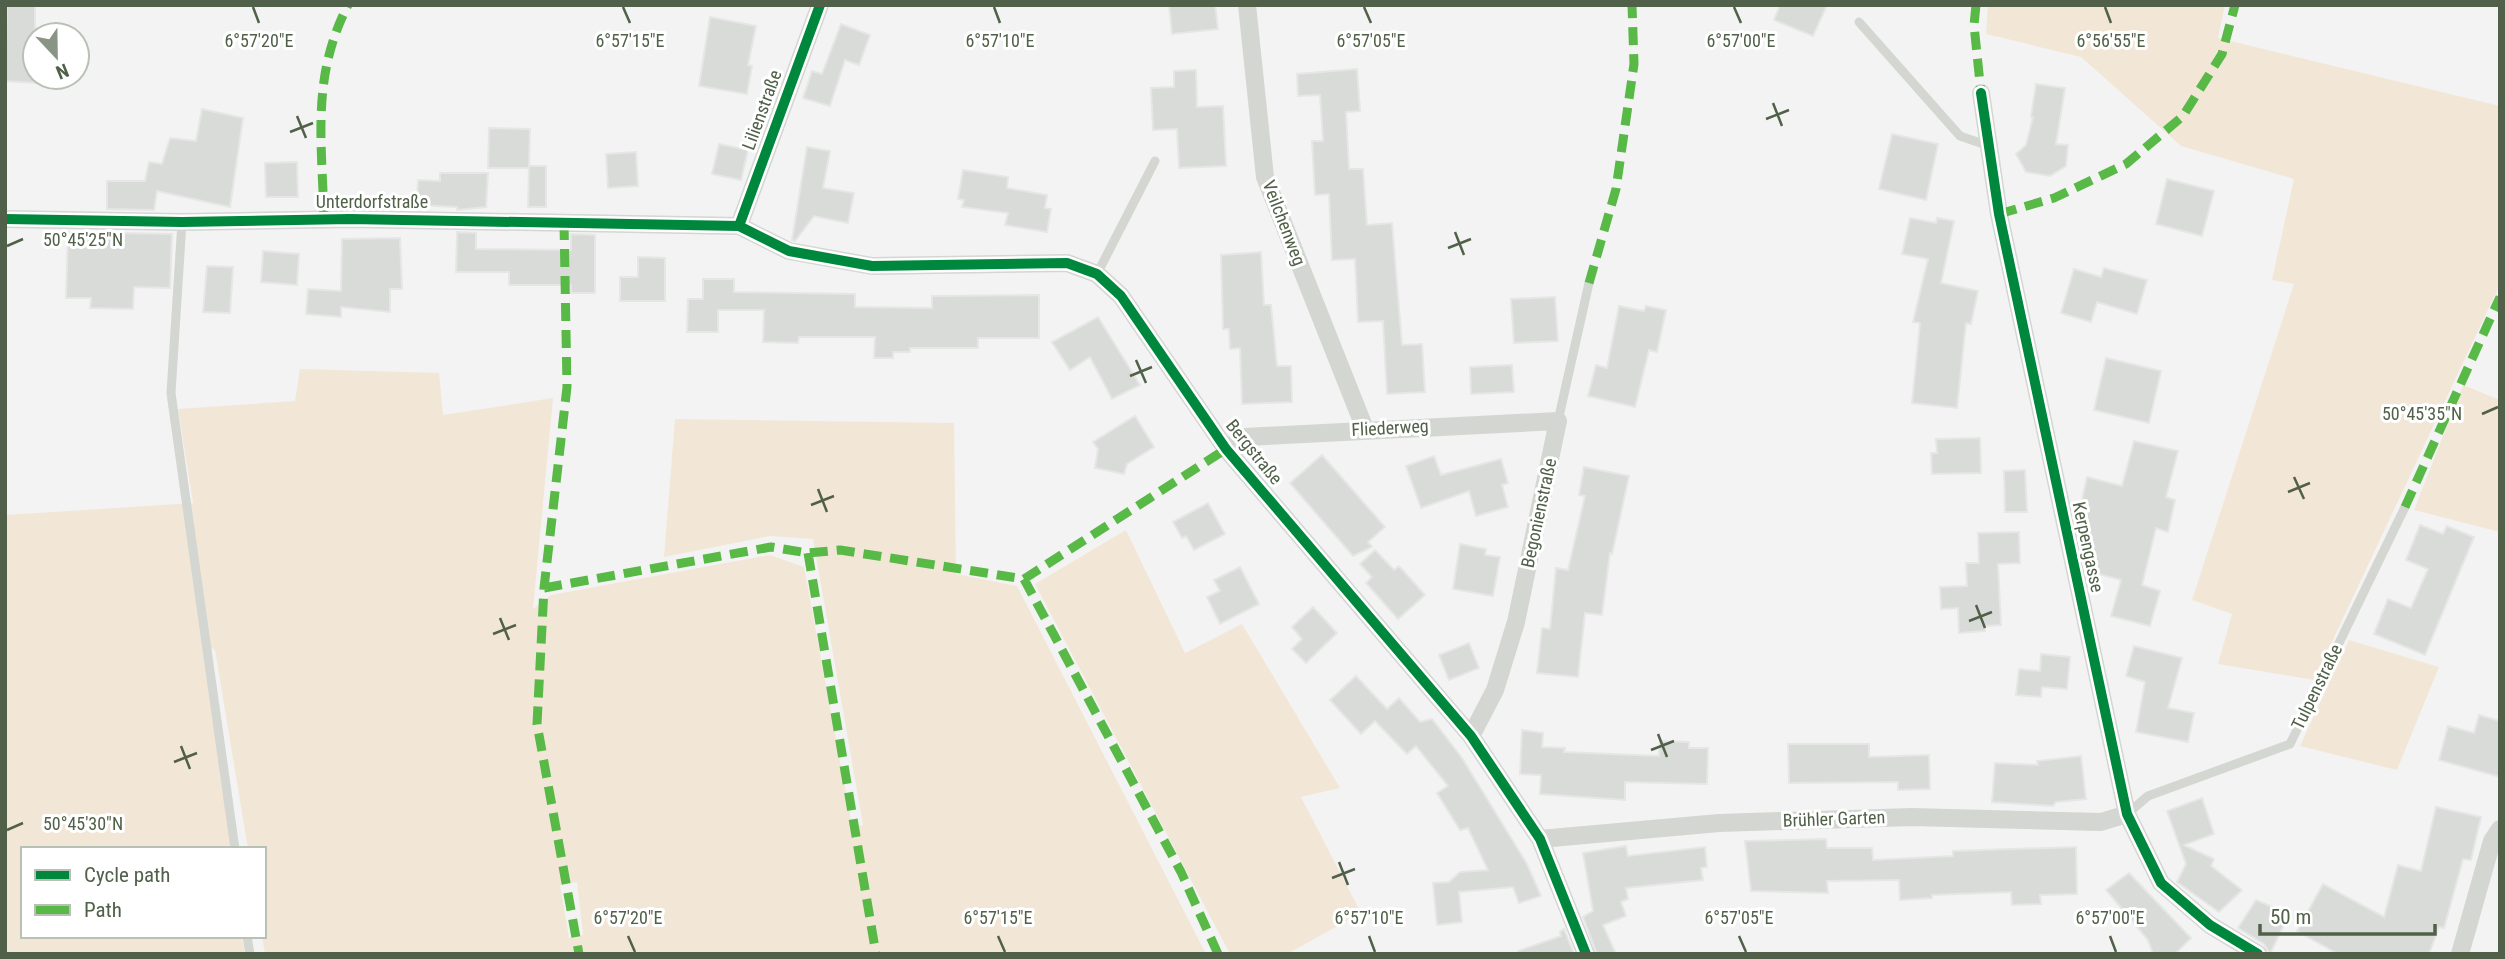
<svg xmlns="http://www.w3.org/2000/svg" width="2505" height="959" viewBox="0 0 2505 959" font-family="'Roboto Condensed',sans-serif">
  <rect width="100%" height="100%" fill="#f3f3f3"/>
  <!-- green -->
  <path fill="#f2e7d7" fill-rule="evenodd" d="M1988,5H2225L2218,38L2500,106V284L2314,680L2218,664L2232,614L2192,600L2294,284L2272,280L2294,179L2181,146L2081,57L1986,34Z
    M300,369L439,373L443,415L553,398L533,609L551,595L770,555L804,567L852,826L863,825L813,539L770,536L664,557L675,419L954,423L956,574L1017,586L1206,954H265L262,936L264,849H248L215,650L205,644L231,849H23V936H242L245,954H5V515L193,503L178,409L295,401ZM577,882L583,935L569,938L560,885Z
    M2463,385L2500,400V532L2414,510Z
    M1126,530L1185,653L1242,624L1340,788L1301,797L1361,913L1287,954H1230L1035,584Z
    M2349,640L2439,667L2397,770L2300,746Z"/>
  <!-- building -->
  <path fill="#d9dbd9" stroke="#e5e6e5" stroke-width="2" d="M7,5H35V83L5,81Z
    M1169,5H1215L1218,29L1172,34Z
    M1780,5H1827L1813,36L1774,20Z
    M710,17L756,26L748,65L752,66L747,94L699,86Z
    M841,24L870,35L859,65L845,60L830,106L803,98L812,71L822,74Z
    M1357,69L1360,111L1346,112L1349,169H1363L1367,225L1392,223L1402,345L1422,344L1425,392L1387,394L1383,321L1358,322L1355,259L1332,260L1329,194L1315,195L1312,141H1323L1320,95L1298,96L1297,74Z
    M1196,70L1197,107L1223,106L1226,166L1179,168L1177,129L1153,130L1151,88L1174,87V71Z
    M2036,84L2065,88L2056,144L2068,145L2066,166L2050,176L2026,172L2016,154L2026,145L2033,117H2031Z
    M202,109L243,118L230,207L157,191L154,210L107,209V181H145L149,162L162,164L170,138L196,141Z
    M489,128L530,129L529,168H488Z
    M1892,134L1938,144L1926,200L1879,189Z
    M719,144L748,150L741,180L712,174Z
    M807,147L830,151L823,188L854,193L848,223L814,216L795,241L792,240Z
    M636,152L638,186L608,188L606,154Z
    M297,162L298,197H266L265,163Z
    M529,166H546V207H528Z
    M963,170L1008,177L1007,188L1047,195L1045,208L1051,209L1047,232L1005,225L1008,213L962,207L964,200L958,199Z
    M440,173H488L486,207L457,210V207L417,205L418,180L440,181Z
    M2167,179L2214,191L2202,236L2156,224Z
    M1910,218L1936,223L1937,218L1954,221L1941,283L1978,291L1971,324L1966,323L1957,408L1912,403L1920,323L1913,322L1928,259L1902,254Z
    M68,232L172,234L170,288L134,287L133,309L90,308L91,298H66Z
    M457,232L476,233V249L571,250V234L595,235V293H571V285H509V272H456Z
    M400,238L402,289H390V312L341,307V317L306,314L308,289L341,291L342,239Z
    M263,251L299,254L297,285L261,282Z
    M1261,252L1264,305H1271L1277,366H1291L1292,402L1242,404L1240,348L1230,349L1229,329H1223L1221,255Z
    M638,257L665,258V301H620V277H638Z
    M207,266L233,267L230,313L203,312Z
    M2104,268L2147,280L2137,314L2097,302L2091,322L2061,313L2074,269L2101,277Z
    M703,279H734V292L855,294V307L932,308V296L1039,295V338H978V348H910V352H893V358H874L875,337H799L798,343L763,342L764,310H718V332H687L688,299H703Z
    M1555,297L1558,341L1514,343L1511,299Z
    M1619,306L1644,311L1646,306L1666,310L1657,352L1649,350L1635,407L1588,396L1596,365L1607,368Z
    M1098,317L1140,385L1112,399L1090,357L1070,370L1052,342Z
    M2106,358L2161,371L2149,423L2094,410Z
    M1512,365L1514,392L1471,394L1470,367Z
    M1135,416L1154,447L1127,464L1124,474L1095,468L1098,449L1093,442Z
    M1980,438L1981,473L1932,474L1931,453H1937L1936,439Z
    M2134,441L2178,451L2166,497L2175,500L2168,532L2156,528L2142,585L2160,591L2150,626L2111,616L2121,580L2087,571L2077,523L2087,477L2122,486Z
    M1322,455L1385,527L1368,542L1372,547L1353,556L1290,483Z
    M1434,456L1441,475L1501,459L1508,483L1502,485L1508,507L1476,516L1469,491L1421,508L1406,466Z
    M1584,467L1629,476L1612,554L1610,553L1602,615L1585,613L1578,677L1537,673L1542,628L1550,629L1556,568L1568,570L1585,496L1579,495Z
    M2025,470L2027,512H2005L2004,471Z
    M1208,503L1225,534L1194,550L1186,536L1182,538L1173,522Z
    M2420,525L2443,534L2447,526L2474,537L2425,655L2374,634L2388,599L2411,608L2428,569L2406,560Z
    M2019,532L2020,563L1998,564L2001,625L1985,626V631L1959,633L1958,608L1941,609L1940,587L1967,586L1966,563H1979L1978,533Z
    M1460,544L1486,549L1485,555L1500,557L1493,596L1453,589Z
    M1375,550L1394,570L1399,566L1425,595L1398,619L1366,583L1372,577L1360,564Z
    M1240,567L1259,604L1220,624L1207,597L1220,591L1214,580Z
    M1313,607L1337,633L1306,663L1292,649L1302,639L1292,627Z
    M1469,643L1479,668L1449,680L1439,655Z
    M2134,646L2182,658L2168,708L2194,713L2188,742L2136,732L2145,682L2126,676Z
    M2041,654L2070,657L2067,689L2042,687L2041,697L2016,695L2019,669L2040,671Z
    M1356,676L1387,709L1399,698L1420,722L1432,719L1462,758L1527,864L1541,896L1519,903L1513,887L1459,892L1462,922L1437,925L1433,883L1449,882L1460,872L1488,870L1468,828L1460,830L1437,793L1448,786L1416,746L1407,754L1375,721L1361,734L1330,700Z
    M2479,715L2500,721V777L2439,760L2448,726L2474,733Z
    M1522,730L1543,733L1542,747L1565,748L1564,752L1659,756L1660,741L1689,742V748H1708L1707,784L1625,782V800L1540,794L1541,775L1520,774Z
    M1788,744H1869V757L1929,755L1930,789L1898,790V782L1789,783Z
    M2081,756L2086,799L2056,802L2053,806L1992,802L1995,763L2038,765L2037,761Z
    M2202,798L2214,834L2184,845L2214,859L2211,866L2242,890L2219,912L2177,882L2186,864L2167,811Z
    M2436,807L2481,817L2471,860L2463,859L2444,928L2439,927L2429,954H2338L2297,931L2323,884L2384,917L2398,865L2421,871Z
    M1826,839L1827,848H1872L1873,860L1953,856V851L2076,847L2077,894L2040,895L2041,904L2012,905L2011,892L1932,895V898L1900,900L1899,880L1827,881L1828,893L1751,891L1745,841Z
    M1626,846L1628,856L1705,847L1707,867L1701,868L1703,880L1626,888L1628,899L1621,902L1626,916L1603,925L1616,954H1597L1583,917L1593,911L1583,853Z
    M2129,873L2191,938L2175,954H2153L2148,940L2106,890Z
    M2256,900L2289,914L2270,954L2264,944L2238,928Z
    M1564,929L1574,954H1518V951L1561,936L1560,932Z"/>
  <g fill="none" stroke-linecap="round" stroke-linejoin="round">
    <!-- service -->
    <path stroke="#d3d6d1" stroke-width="9" d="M1859,22L1960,136L1989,146
      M182,222L171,393L235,849
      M1097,274L1155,161
      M1558,421L1589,283
      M2127,814L2148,796L2290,744L2405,507
      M247,936L250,954"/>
    <!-- minor -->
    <path stroke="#d3d6d1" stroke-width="18" d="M1247,5L1265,177L1365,429
      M1981,93L1999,214L2127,814L2161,883L2210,925L2258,954
      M5,219L182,222L350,219L739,226L789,251L872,266L1067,263L1097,274L1121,296L1226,449L1471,736L1540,839L1586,954
      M739,226L820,5
      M1226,449L1245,437L1558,421L1516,622L1495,690L1471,736
      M1540,839L1719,823L1912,817L2101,822L2127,814
      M2460,954L2492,841L2500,829"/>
    <!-- quiet -->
    <path stroke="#58b947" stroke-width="9" stroke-dasharray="18 9" stroke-linecap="butt" d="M1976,5L1974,25L1981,93
      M1999,214L2054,198L2126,164L2183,116L2222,54L2235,5
      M324,219C322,141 311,77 348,5
      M564,222L567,387L544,588L537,724L579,954
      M1589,283L1616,189L1634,64L1632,5
      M2405,507L2500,297
      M808,553L876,954
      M1024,579L1226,449
      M544,588L771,547L808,553L840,550L1024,579L1181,872L1218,954"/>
    <defs>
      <path id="cycleway" d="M1981,93L1999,214L2127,814L2161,883L2210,925L2258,954
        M5,219L182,222L350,219L739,226L789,251L872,266L1067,263L1097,274L1121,296L1226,449L1471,736L1540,839L1586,954
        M739,226L820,5"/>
    </defs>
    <!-- cycleway casing -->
    <use href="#cycleway" stroke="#fff" stroke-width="15"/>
    <!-- cycleway -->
    <use href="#cycleway" stroke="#00873e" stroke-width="10"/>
  </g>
  <!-- ticks -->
  <path fill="none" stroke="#516149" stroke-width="2.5" d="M253,7L259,23M623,7L630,23M994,7L1000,23M1364,7L1371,23M1734,7L1741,23M2105,7L2111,23M1773,103L1782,126M297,116L306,138M1766,119L1789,110M290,132L313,123M1455,232L1464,255M7,246L23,239M1448,248L1471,239M1136,360L1146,383M1130,376L1152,367M2482,414L2498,407M2294,477L2304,499M818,489L827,512M2288,492L2310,483M811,505L834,496M1976,605L1985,628M500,618L509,640M1969,621L1992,612M493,634L516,625M1658,734L1667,757M181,746L190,769M1651,750L1674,741M174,762L197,753M7,830L23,823M1339,862L1348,885M1332,878L1355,869M628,936L635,952M998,936L1005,952M1369,936L1375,952M1739,936L1746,952M2110,936L2116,952"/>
  <g text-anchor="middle" stroke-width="6" stroke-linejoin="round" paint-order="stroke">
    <!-- street labels -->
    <g font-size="18" fill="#516149" stroke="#fff">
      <text transform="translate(762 110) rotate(-70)" y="6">Lilienstraße</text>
      <text x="372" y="208">Unterdorfstraße</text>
      <text transform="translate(1284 223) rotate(69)" y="6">Veilchenweg</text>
      <text transform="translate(1390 428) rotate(-3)" y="6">Fliederweg</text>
      <text transform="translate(1254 452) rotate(51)" y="6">Bergstraße</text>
      <text transform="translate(1539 513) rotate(-78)" y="6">Begonienstraße</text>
      <text transform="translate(2088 547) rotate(78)" y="6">Kerpengasse</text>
      <text transform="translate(2317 687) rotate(-64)" y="6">Tulpenstraße</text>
      <text transform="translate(1834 819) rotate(-2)" y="6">Brühler Garten</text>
    </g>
  </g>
  <g font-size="18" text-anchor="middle" fill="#516149" stroke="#fff" stroke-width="6" stroke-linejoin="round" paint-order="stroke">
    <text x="259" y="47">6°57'20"E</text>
    <text x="630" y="47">6°57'15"E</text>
    <text x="1000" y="47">6°57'10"E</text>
    <text x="1371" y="47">6°57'05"E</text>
    <text x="1741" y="47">6°57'00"E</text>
    <text x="2111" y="47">6°56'55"E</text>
    <text x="83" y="246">50°45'25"N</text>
    <text x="2422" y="420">50°45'35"N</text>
    <text x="83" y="830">50°45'30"N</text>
    <text x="628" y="924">6°57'20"E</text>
    <text x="998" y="924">6°57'15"E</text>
    <text x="1369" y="924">6°57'10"E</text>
    <text x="1739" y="924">6°57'05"E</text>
    <text x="2110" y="924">6°57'00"E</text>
  </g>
  <!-- border -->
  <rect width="2505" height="959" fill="none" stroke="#516149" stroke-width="14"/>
  <!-- legend -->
  <rect x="21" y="847" width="245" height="91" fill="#ffffff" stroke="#b9c0b6" stroke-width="2"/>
  <rect x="35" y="870" width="35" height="10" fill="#00873e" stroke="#b9c0b6" stroke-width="2"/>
  <text x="84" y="882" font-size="21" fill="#516149">Cycle path</text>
  <rect x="35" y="905" width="35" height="10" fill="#58b947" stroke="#b9c0b6" stroke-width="2"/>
  <text x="84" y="917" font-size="21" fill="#516149">Path</text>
  <!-- north arrow -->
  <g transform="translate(56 56) rotate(158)"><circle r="33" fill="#ffffff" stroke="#b9c0b6" stroke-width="2"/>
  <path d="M0-5L12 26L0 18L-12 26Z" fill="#8a9484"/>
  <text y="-10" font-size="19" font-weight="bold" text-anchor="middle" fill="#516149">N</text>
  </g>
  <!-- scale -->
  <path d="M2260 924v10h175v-10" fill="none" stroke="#516149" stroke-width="3.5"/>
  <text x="2270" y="924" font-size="21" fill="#516149" stroke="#ffffff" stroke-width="5" paint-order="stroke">50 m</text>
</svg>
